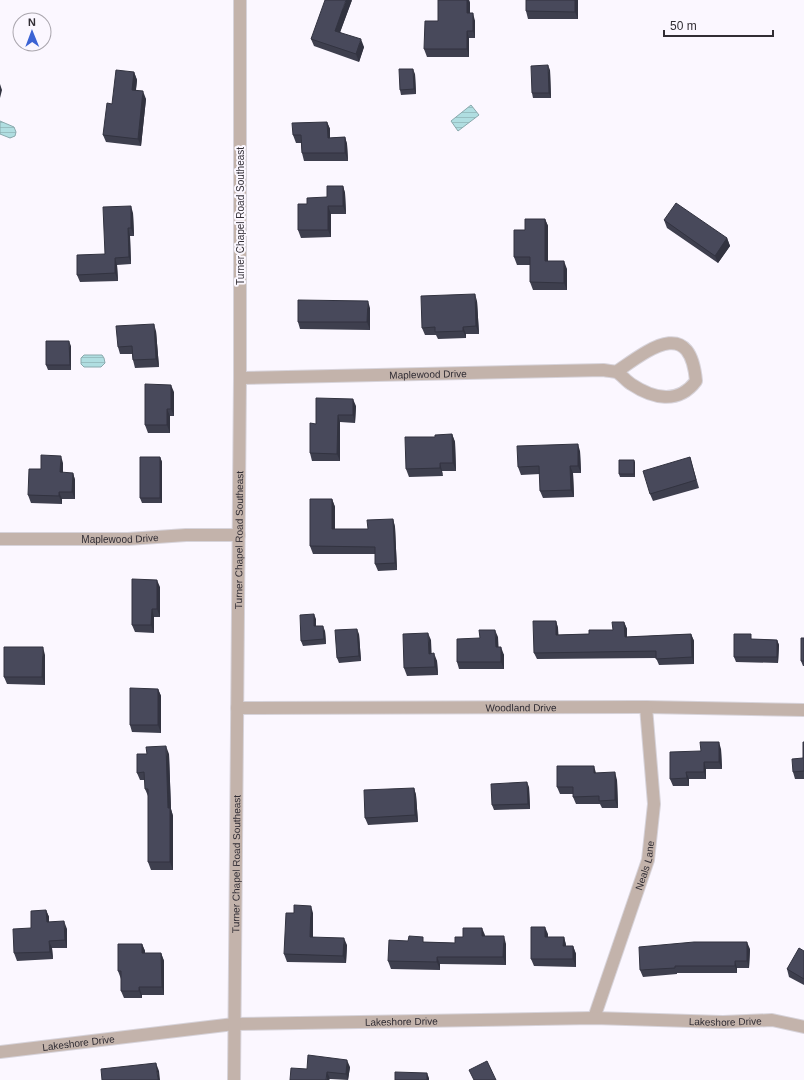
<svg xmlns="http://www.w3.org/2000/svg" width="804" height="1080" viewBox="0 0 804 1080" font-family="Helvetica,sans-serif">
  <defs>
    <pattern id="water-rules" width="6" height="5" patternUnits="userSpaceOnUse"><rect width="6" height="5" fill="#b0dee1"/><path d="M0 2.5h6" fill="none" stroke="#98bfc2"/></pattern>
  </defs>
  <rect width="100%" height="100%" fill="#fbf7ff"/>
  <!-- water -->
  <path fill="url(#water-rules)" stroke="#8aa9ad" d="M471,105L479,115L458,131L451,121Z
    M0,121L14,127L16,132L15,136L10,138L0,134Z
    M84,355H102L104,358L105,363L101,367H84L81,364V358Z"/>
  <g fill="none" stroke-linecap="round" stroke-linejoin="round">
    <defs>
      <g id="minor">
        <path id="s1" d="M240,378L604,370C607,371 613,371 616,372C621,374 626,381 631,384C652,398 678,405 696,381C690,315 647,351 616,372"/>
        <path id="s2" d="M0,539H128L186,535H239"/>
        <path id="s3" d="M237,708L646,707L804,710"/>
        <path id="s4" d="M594,1018L648,860L654,804L646,707"/>
        <path id="s5" d="M0,1052L234,1024L594,1018L723,1022L772,1020L804,1027"/>
        <path id="s6" d="M234,1080L240,378V0"/>
      </g>
    </defs>
    <!-- minor casing -->
    <use href="#minor" stroke="#d7d3da" stroke-width="14"/>
    <!-- minor -->
    <use href="#minor" stroke="#c3b3ab" stroke-width="12"/>
  </g>
  <!-- wall -->
  <path fill="#3e3f4e" d="M352,0L340,32L364,47L359,62L314,46L311,39Z
    M438,0H469L470,3V13L475,21V38H469V57H427L424,49L438,21Z
    M526,0H578V19H528L526,11Z
    M550,70L551,98H533L532,93Z
    M134,72L137,80L136,90L146,99L141,146L106,142L103,135L112,104Z
    M415,74L416,94L401,95L400,90Z
    M327,122L330,129V138L345,137L347,144L348,161H304L302,153L301,143H296L293,135Z
    M343,186L345,193L346,214H331V237L301,238L298,230L307,204L327,197Z
    M133,213L134,236H130L131,264L117,265L118,281L80,282L77,275L105,254Z
    M545,219L548,226V261L567,269V290H533L530,282V265H517L514,257L525,230Z
    M664,220L727,238L730,246L718,263L667,228Z
    M477,301L479,334H466V338L438,339L436,335H425L422,328Z
    M370,308V330L300,329L298,322Z
    M156,331L159,367L135,368L133,360L132,354H120L118,347Z
    M71,346V370H48L46,365Z
    M174,392V416H170V433H148L145,425Z
    M356,406L355,423L340,422V461H312L310,453L316,424Z
    M452,434L455,442L456,471H442L443,476L409,477L406,469L435,437Z
    M580,451L581,473H573L574,497L543,498L540,491V474L521,475L518,467Z
    M160,457L162,462V503H142L140,498Z
    M690,457L699,488L653,501L650,494Z
    M635,462V477H620L619,474Z
    M63,463V473H73L75,480V499H62V504L31,503L28,495L41,469Z
    M332,499L335,507V529H368L393,519L395,527L397,570L378,571L375,564V554H313L310,546Z
    M160,587V617H154V633L135,632L132,625Z
    M316,619V626L325,631L326,644L303,646L301,641Z
    M556,621L558,628V635L589,634L613,630L624,622L627,629V637L691,634L694,641V664L659,665L656,658L537,659L534,653Z
    M359,634L361,661L339,663L337,658Z
    M498,637V647L504,655V669H459L457,662Z
    M804,638V666H803L801,661Z
    M753,639L777,640L779,645L778,663L736,662L734,657Z
    M431,640V654L437,661L438,675L407,676L404,668Z
    M45,655V685L7,684L4,677Z
    M158,689L161,696V733L132,732L130,725Z
    M804,742V779H795L793,772L803,758Z
    M721,749L722,769H706V779H689V786H673L670,779L701,751Z
    M169,754L171,809L173,816V870H151L148,862V796L145,789V780H140L137,773Z
    M596,773L617,780L618,808H602L600,804H576L573,797V794H560L557,787Z
    M529,787L530,809L494,810L492,805Z
    M414,788L416,795L418,822L368,825L365,818Z
    M46,910L49,917V922L67,929V948H52L53,959L17,961L14,953L31,928Z
    M313,913V937L347,945L346,963L287,962L284,954Z
    M548,934V937H564L566,945V946H573L576,954V967L534,966L531,959Z
    M485,935V936L506,944V965L440,964V970L391,969L388,961L425,942L455,943L463,937Z
    M142,944L145,951V953H161L164,961V995H142V998H124L121,991V979L118,971Z
    M750,949L749,968H737V973H677V974L643,977L640,970Z
    M804,951V985L789,977L787,969Z
    M350,1067L348,1080L330,1079L307,1069Z"/>
  <!-- shaded-wall -->
  <path fill="#323340" d="M346,0H352L338,38L335,31Z
    M467,0H469L470,3V21L467,13Z
    M575,0H578V19L575,12Z
    M473,13L475,21V38L473,31Z
    M467,31L469,38V57L467,49Z
    M361,39L364,47L359,62L356,54Z
    M548,65L550,70L551,98L549,93Z
    M413,69L415,74L416,94L414,89Z
    M134,72L137,80L135,97L132,90Z
    M0,84L2,90L0,98Z
    M143,91L146,99L141,146L138,139Z
    M327,122L330,129V145L328,138Z
    M345,137L347,144L348,161L345,153Z
    M343,186L345,193L346,214L343,206Z
    M131,206L133,213L134,236L131,228Z
    M328,206L331,214V237L328,230Z
    M545,219L548,226V268L545,261Z
    M128,228L130,236L131,264L129,257Z
    M727,238L730,246L718,263L715,256Z
    M115,258L117,265L118,281L115,273Z
    M564,261L567,269V290L564,283Z
    M475,294L477,301L479,334L476,326Z
    M368,301L370,308V330L367,322Z
    M154,324L156,331L159,367L156,359Z
    M463,327L466,334V338L463,331Z
    M69,341L71,346V370L70,365Z
    M171,385L174,392V416L171,409Z
    M353,399L356,406L355,423L353,415Z
    M167,409L170,416V433L167,425Z
    M338,415L340,422V461L337,454Z
    M452,434L455,442L456,471L453,463Z
    M578,444L580,451L581,473L578,466Z
    M61,456L63,463V480L60,472Z
    M160,457L162,462V503L160,498Z
    M634,460L635,462V477L634,474Z
    M440,463L442,471L443,476L440,468Z
    M570,466L573,473L574,497L571,490Z
    M73,473L75,480V499L72,492Z
    M59,492L62,499V504L59,496Z
    M332,499L335,507V537L332,529Z
    M393,519L395,527L397,570L395,563Z
    M157,580L160,587V617L157,609Z
    M152,609L154,617V633L151,625Z
    M314,614L316,619V632L314,626Z
    M556,621L558,628L559,642L556,635Z
    M624,622L627,629V644L625,637Z
    M323,626L325,631L326,644L324,639Z
    M357,629L359,634L361,661L359,656Z
    M495,630L498,637L499,655L496,647Z
    M428,633L431,640L432,661L429,654Z
    M691,634L694,641V664L692,657Z
    M777,640L779,645L778,663L777,657Z
    M43,647L45,655V685L42,677Z
    M501,647L504,655V669L501,662Z
    M434,653L437,661L438,675L435,667Z
    M158,689L161,696V733L158,725Z
    M719,742L721,749L722,769L719,762Z
    M166,746L169,754L171,809L173,816V870L170,862Z
    M704,762L706,769V779L704,772Z
    M594,766L596,773H594Z
    M615,772L617,780L618,808L615,800Z
    M686,772L689,779V786L687,778Z
    M527,782L529,787L530,809L528,804Z
    M414,788L416,795L418,822L415,815Z
    M311,906L313,913V944L310,937Z
    M46,910L49,917V929L47,922Z
    M64,921L67,929V948L65,940Z
    M545,927L548,934V944L545,937Z
    M482,928L485,935V944L482,936Z
    M504,936L506,944V965L503,957Z
    M564,937L566,945V954L563,946Z
    M344,938L347,945L346,963L343,956Z
    M49,941L52,948L53,959L50,952Z
    M747,942L750,949L749,968L747,961Z
    M142,944L145,951V961L142,953Z
    M573,946L576,954V967L573,959Z
    M161,953L164,961V995L162,987Z
    M437,957L440,964V970L437,962Z
    M735,961L737,968V973L735,966Z
    M139,987L142,995V998L139,991Z
    M347,1060L350,1067L348,1080L346,1074Z
    M156,1063L159,1071L160,1080H158Z
    M327,1072L330,1079L329,1080H326Z
    M427,1073L429,1078V1080H427Z"/>
  <!-- building -->
  <path fill="#48495b" stroke="#323340" d="M325,0H346L335,31L361,39L356,54L311,39Z
    M438,0H467V13H473V31H467V49H424L425,21H438Z
    M526,0H575V12L526,11Z
    M548,65L549,93H532L531,66Z
    M399,69H413L414,89L400,90Z
    M116,70L134,72L132,90L143,91L138,139L103,135L107,103L112,104Z
    M327,122L328,138L345,137V153H302L301,135H293L292,123Z
    M327,186H343V206H328V230H298V204H307V198L327,197Z
    M676,203L727,238L715,256L664,220Z
    M131,206V228H128L129,257L115,258V273L77,275V255L105,254L103,207Z
    M525,219H545V261H564V283L530,282V257H514V230H525Z
    M475,294L476,326L463,327V331L435,332V327L422,328L421,296Z
    M298,300L368,301L367,322H298Z
    M154,324L156,359L133,360L132,346L118,347L116,326Z
    M46,341H69L70,365H46Z
    M145,384L171,385V409H167V425H145Z
    M316,398L353,399V415H338L337,454L310,453V423L316,424Z
    M452,434L453,463H440V468L406,469L405,437H435V435Z
    M578,444V466H570L571,490L540,491L539,466L518,467L517,446Z
    M41,455L61,456L60,472L73,473L72,492H59V496L28,495L29,469H41Z
    M140,457H160V498H140Z
    M690,457L696,480L650,494L643,471Z
    M619,460H634V474H619Z
    M310,499H332V529H368L367,520L393,519L395,563L375,564V547L310,546Z
    M132,579L157,580V609H152L151,625H132Z
    M314,614V626H323L324,639L301,641L300,615Z
    M533,621H556V635L589,634V630H613L612,622H624L625,637L691,634L692,657L656,659V651L534,653Z
    M357,629L359,656L337,658L335,630Z
    M479,630H495L496,647H501V662H457V639L480,638Z
    M428,633L429,654L434,653L435,667L404,668L403,634Z
    M734,634H751V639L777,640V657H734Z
    M801,638H804V661H801Z
    M4,647H43L42,677H4Z
    M130,688L158,689V725H130Z
    M700,742H719V762H704V772H686L687,778L670,779V752L701,751Z
    M803,742H804V771L793,772L792,759L803,758Z
    M166,746L168,808H170V862H148V789H145L144,772L137,773V754H147L146,747Z
    M557,766H594V773L615,772V800L599,801V796L573,797V787H557Z
    M527,782L528,804L492,805L491,784Z
    M414,788L415,815L365,818L364,790Z
    M294,905L311,906L310,937L344,938L343,956L284,954L286,913H294Z
    M46,910L47,922L64,921L65,940L49,941L50,952L14,953L13,929L31,928V911Z
    M531,927H545V937H564L563,946H573V959H531Z
    M463,928H482V936H504L503,957H437V962L388,961L389,940L408,941L409,936L423,937V942L455,943V937H463Z
    M694,942H747V961H735V966H675V968L640,970L639,947Z
    M118,944H142V953H161L162,987H139V991H121V971H118Z
    M799,948L804,951V979L787,969Z
    M308,1055L347,1060L346,1074L327,1072L326,1080H290L291,1068L307,1069Z
    M487,1061L496,1080H474L469,1070Z
    M156,1063L158,1080H102L101,1069Z
    M395,1072L427,1073V1080H395Z"/>
  <g text-anchor="middle" stroke-width="4" stroke-linejoin="round" paint-order="stroke">
    <!-- street labels -->
    <g font-size="10" fill="#312d34" stroke="#fbf7ff">
      <text transform="translate(240 216) rotate(-90)" y="4">Turner Chapel Road Southeast</text>
      <text dy="4" stroke="none"><textPath href="#s1" startOffset="188">Maplewood Drive</textPath></text>
      <text dy="4" stroke="none"><textPath href="#s2" startOffset="120">Maplewood Drive</textPath></text>
      <text dy="4" stroke="none"><textPath href="#s6" startOffset="540">Turner Chapel Road Southeast</textPath></text>
      <text dy="4" stroke="none"><textPath href="#s3" startOffset="284">Woodland Drive</textPath></text>
      <text dy="4" stroke="none"><textPath href="#s6" startOffset="216">Turner Chapel Road Southeast</textPath></text>
      <text dy="4" stroke="none"><textPath href="#s4" startOffset="161">Neals Lane</textPath></text>
      <text dy="4" stroke="none"><textPath href="#s5" startOffset="403">Lakeshore Drive</textPath></text>
      <text dy="4" stroke="none"><textPath href="#s5" startOffset="727">Lakeshore Drive</textPath></text>
      <text dy="4" stroke="none"><textPath href="#s5" startOffset="79">Lakeshore Drive</textPath></text>
    </g>
  </g>
  <!-- north arrow -->
  <g transform="translate(32 32) rotate(359)"><circle r="19" fill="#fbf7ff" stroke="#aaa6ae"/>
  <path d="M0-3L7 15L0 10L-7 15Z" fill="#3b63d4"/>
  <text y="-6" font-size="11" font-weight="bold" text-anchor="middle" fill="#312d34">N</text>
  </g>
  <!-- scale -->
  <path d="M664 30v6h109v-6" fill="none" stroke="#312d34" stroke-width="2"/>
  <text x="670" y="30" font-size="12" fill="#312d34" stroke="#fbf7ff" stroke-width="3" paint-order="stroke">50 m</text>
</svg>
